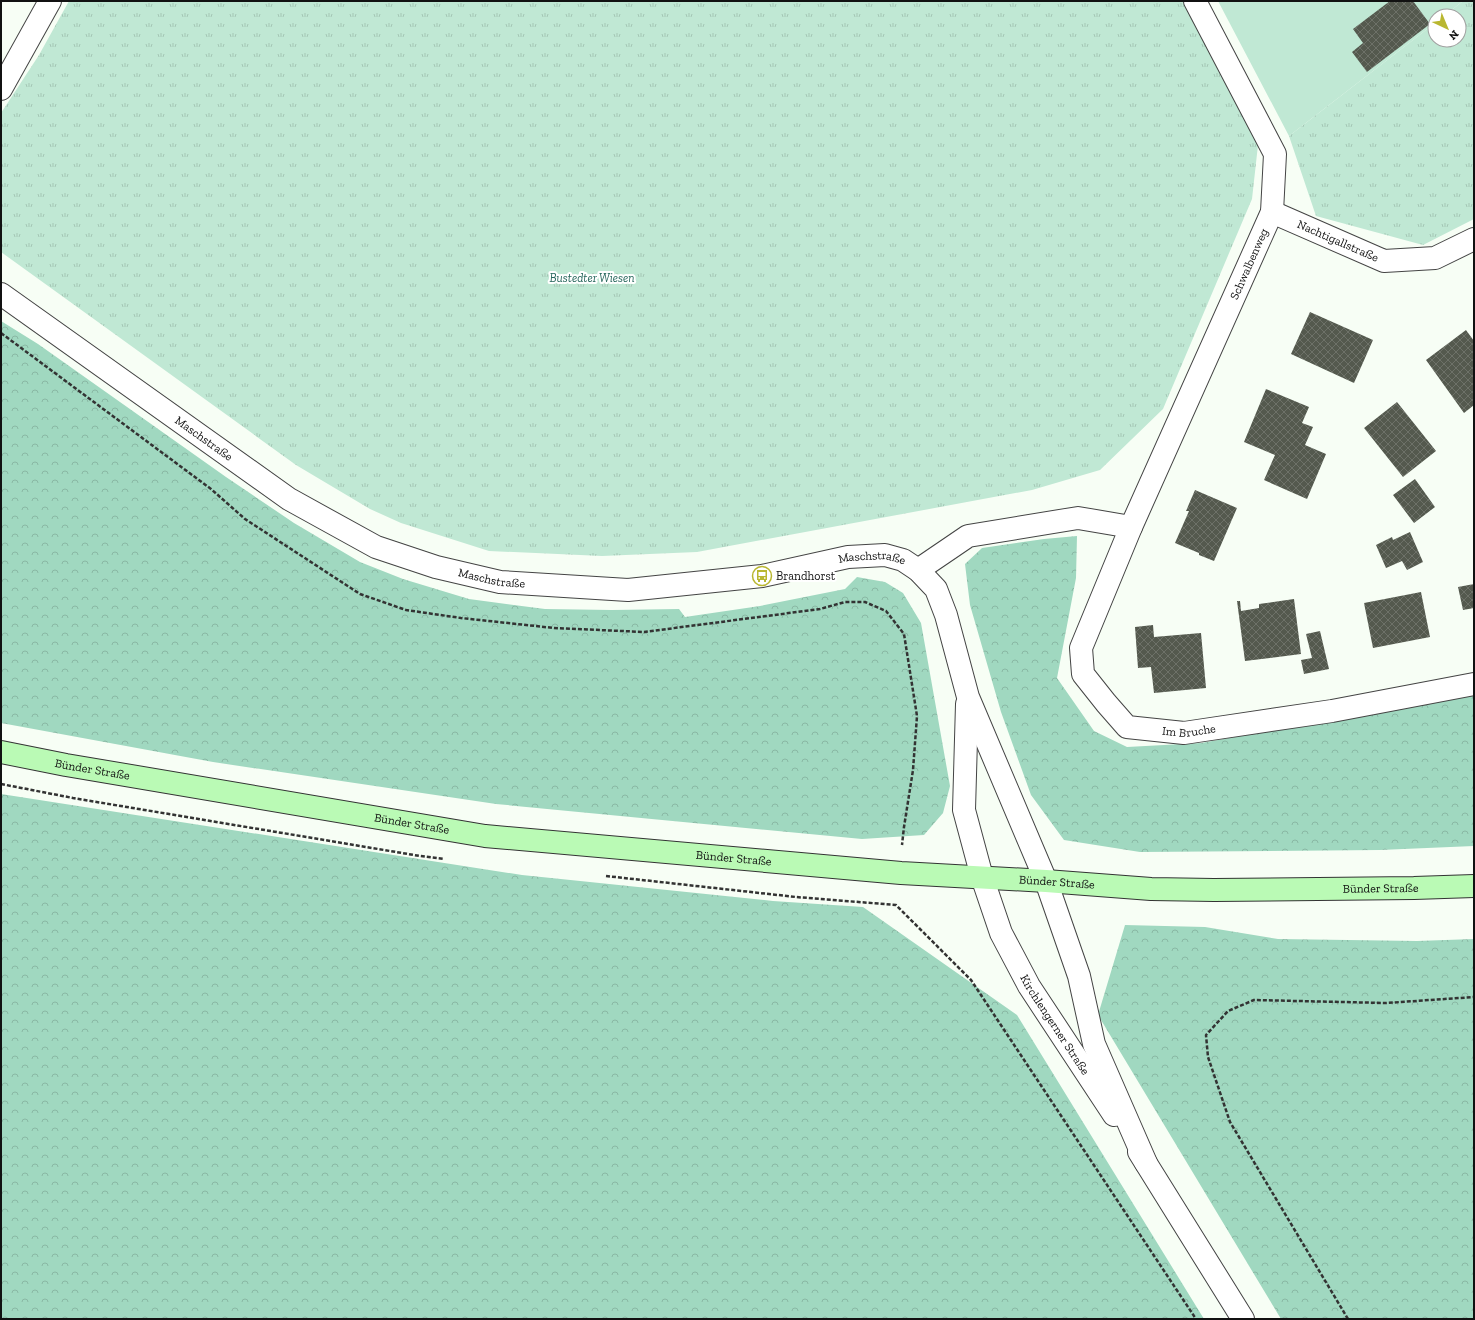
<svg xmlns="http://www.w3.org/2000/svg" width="1475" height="1320" viewBox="0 0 1475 1320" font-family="'Zilla Slab',serif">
  <defs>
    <pattern id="forest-crowns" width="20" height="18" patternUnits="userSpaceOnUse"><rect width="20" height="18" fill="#a0d8c0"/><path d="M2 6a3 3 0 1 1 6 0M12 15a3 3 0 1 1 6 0" fill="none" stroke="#89b8a4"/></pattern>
    <pattern id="park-tufts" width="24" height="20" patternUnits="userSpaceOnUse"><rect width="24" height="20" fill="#c0e8d4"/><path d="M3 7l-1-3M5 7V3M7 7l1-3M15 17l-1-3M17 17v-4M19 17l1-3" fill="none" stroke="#a4c6b5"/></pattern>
    <pattern id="building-cross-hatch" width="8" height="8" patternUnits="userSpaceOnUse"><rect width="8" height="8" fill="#54594e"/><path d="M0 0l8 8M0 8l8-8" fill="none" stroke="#6d7168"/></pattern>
  </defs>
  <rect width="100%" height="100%" fill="#f7fef5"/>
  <!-- grass -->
  <path fill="#c0e8d4" d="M1218,1H1463L1444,16H1435V23L1289,136Z"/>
  <!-- forest -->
  <path fill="url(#forest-crowns)" d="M1,321L38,344L226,477L294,523L360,562L403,579L469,599L545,609L612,610L679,609L685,617L760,606L845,589L857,577L885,582L903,593L921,623L950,786L943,813L924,835L862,839L496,804L213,762L1,723Z
    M1077,536L1076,578L1057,678L1094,731L1127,747L1201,743L1474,694V846L1380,850L1140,852L1064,840L1031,795L1001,712L970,605L965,564L982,548L1044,539Z
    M1,794L522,875L773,901L863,907L1017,1015L1204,1319H1Z
    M1125,925L1205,927L1278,939L1417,941L1474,939V1319H1281L1098,1015Z"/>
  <!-- park -->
  <path fill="url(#park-tufts)" d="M69,1H1192L1258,145L1252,199L1163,409L1100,470L1032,490L697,552L602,556L489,551L401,523L370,509L296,465L1,252V113L39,55Z
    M1463,1H1474V219L1423,245L1316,216L1289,136L1435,23V40H1459V16H1444Z"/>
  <!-- building -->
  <path fill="url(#building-cross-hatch)" d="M1390,1H1413L1430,24L1367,72L1352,52L1363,43L1353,29Z
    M1310,312L1373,340L1354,383L1291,354Z
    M1466,330L1474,341V405L1464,413L1426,360Z
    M1266,389L1309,407L1302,423L1313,427L1305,445L1326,454L1307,499L1264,480L1275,455L1244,442Z
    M1397,402L1436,451L1403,477L1364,428Z
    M1415,479L1435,507L1414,523L1393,495Z
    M1195,490L1237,508L1214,561L1199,555V553L1175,543L1189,511H1186Z
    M1410,532L1423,562L1407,570L1402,561L1386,568L1376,545L1392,537L1393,540Z
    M1474,584V608L1463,610L1458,587Z
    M1421,592L1430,637L1373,648L1364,603Z
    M1294,599L1301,654L1245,661L1237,601H1240L1241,611L1259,608V604Z
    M1153,625L1154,637L1201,633L1206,688L1154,693L1151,667L1138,668L1135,627Z
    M1320,631L1329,669L1304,674L1301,660L1312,658L1306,634Z"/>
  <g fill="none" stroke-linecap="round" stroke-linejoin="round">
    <defs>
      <g id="minor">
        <path id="s1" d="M1195,1L1275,154L1272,212L1131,527L1081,648L1083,674L1106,703L1127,727L1184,733L1332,711L1474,684"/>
        <path d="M1,89L50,1"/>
        <path id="s2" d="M1272,212L1384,261L1435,258L1474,239"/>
        <path d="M918,570L968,536L1078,518L1131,527"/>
      </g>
      <g id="tertiary">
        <path id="s3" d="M1,294L289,499L376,547L436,567L500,582L628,590L762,576L848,557L885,555L903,560L918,570L936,589L946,615L968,697L1046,881L1079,976L1094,1044L1146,1163"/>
        <path id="s4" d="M967,704L964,810L982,877L1001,933L1029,986L1114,1115"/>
        <path d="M1139,1152L1243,1319"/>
      </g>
      <g id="secondary">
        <path id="s5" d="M1,752L66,765L485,836L901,873L1046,881L1151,889L1214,890L1414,888L1474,886"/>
      </g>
    </defs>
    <!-- minor casing -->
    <use href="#minor" stroke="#444" stroke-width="24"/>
    <!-- tertiary casing -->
    <use href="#tertiary" stroke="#444" stroke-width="24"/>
    <!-- secondary casing -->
    <use href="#secondary" stroke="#333" stroke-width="24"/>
    <!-- path -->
    <path stroke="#333" stroke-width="2.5" stroke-dasharray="4 2" stroke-linecap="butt" d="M1,333L211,489L245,519L360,594L406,610L461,618L554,628L644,632L820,609L845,602H865L886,611L904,634L917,716L913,770L904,827L902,845
      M1,784L73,798L420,856L444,859
      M606,876L796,897L896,905L971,980L1196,1319
      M1348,1319L1230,1122L1208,1057L1206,1035L1228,1011L1254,1000L1386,1003L1474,997"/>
    <!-- minor -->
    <use href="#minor" stroke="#fff" stroke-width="22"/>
    <!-- tertiary -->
    <use href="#tertiary" stroke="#fff" stroke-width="22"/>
    <!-- secondary -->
    <use href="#secondary" stroke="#bafab5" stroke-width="22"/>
  </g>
  <!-- icons -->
  <defs>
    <symbol id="bus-ring" viewBox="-11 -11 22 22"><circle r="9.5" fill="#fff" stroke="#b9b730" stroke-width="1.5"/><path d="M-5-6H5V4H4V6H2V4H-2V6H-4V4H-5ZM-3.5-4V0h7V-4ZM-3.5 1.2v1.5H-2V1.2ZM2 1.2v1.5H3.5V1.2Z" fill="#b9b730"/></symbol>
  </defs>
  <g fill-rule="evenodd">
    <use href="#bus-ring" x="751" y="565" width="22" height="22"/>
  </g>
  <g text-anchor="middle" stroke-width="4" stroke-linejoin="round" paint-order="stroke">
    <!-- street labels -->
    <g font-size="12" fill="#111" stroke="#fff">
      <text dy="4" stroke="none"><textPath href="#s2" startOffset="72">Nachtigallstraße</textPath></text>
      <text transform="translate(1249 264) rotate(-66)" y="4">Schwalbenweg</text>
      <text dy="4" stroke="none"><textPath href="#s3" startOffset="249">Maschstraße</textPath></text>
      <text dy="4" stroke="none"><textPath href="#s3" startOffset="957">Maschstraße</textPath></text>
      <text dy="4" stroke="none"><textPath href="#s3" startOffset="573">Maschstraße</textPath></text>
      <text dy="4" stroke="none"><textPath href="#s1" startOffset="864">Im Bruche</textPath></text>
      <text dy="4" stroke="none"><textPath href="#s5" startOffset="93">Bünder Straße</textPath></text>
      <text dy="4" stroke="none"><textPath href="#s5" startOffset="417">Bünder Straße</textPath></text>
      <text dy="4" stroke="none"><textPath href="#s5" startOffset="741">Bünder Straße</textPath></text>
      <text dy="4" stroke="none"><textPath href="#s5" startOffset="1065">Bünder Straße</textPath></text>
      <text dy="4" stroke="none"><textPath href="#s5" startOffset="1389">Bünder Straße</textPath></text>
      <text dy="4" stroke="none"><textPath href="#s4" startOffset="341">Kirchlengerner Straße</textPath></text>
    </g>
    <!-- park labels -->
    <g font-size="12" font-style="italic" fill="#24655a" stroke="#fff">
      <text x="592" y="282">Bustedter Wiesen</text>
    </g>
    <!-- poi labels -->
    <g font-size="12" fill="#111" stroke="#fff" text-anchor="start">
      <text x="776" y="580">Brandhorst</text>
    </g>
  </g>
  <!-- border -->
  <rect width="1475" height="1320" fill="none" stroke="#111111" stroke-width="4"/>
  <!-- north arrow -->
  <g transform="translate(1447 28) rotate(136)"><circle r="19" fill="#ffffff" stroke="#a0a0a0"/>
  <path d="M0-3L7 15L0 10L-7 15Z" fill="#b9b730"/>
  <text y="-6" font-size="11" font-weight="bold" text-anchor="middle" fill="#111111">N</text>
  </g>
</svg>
